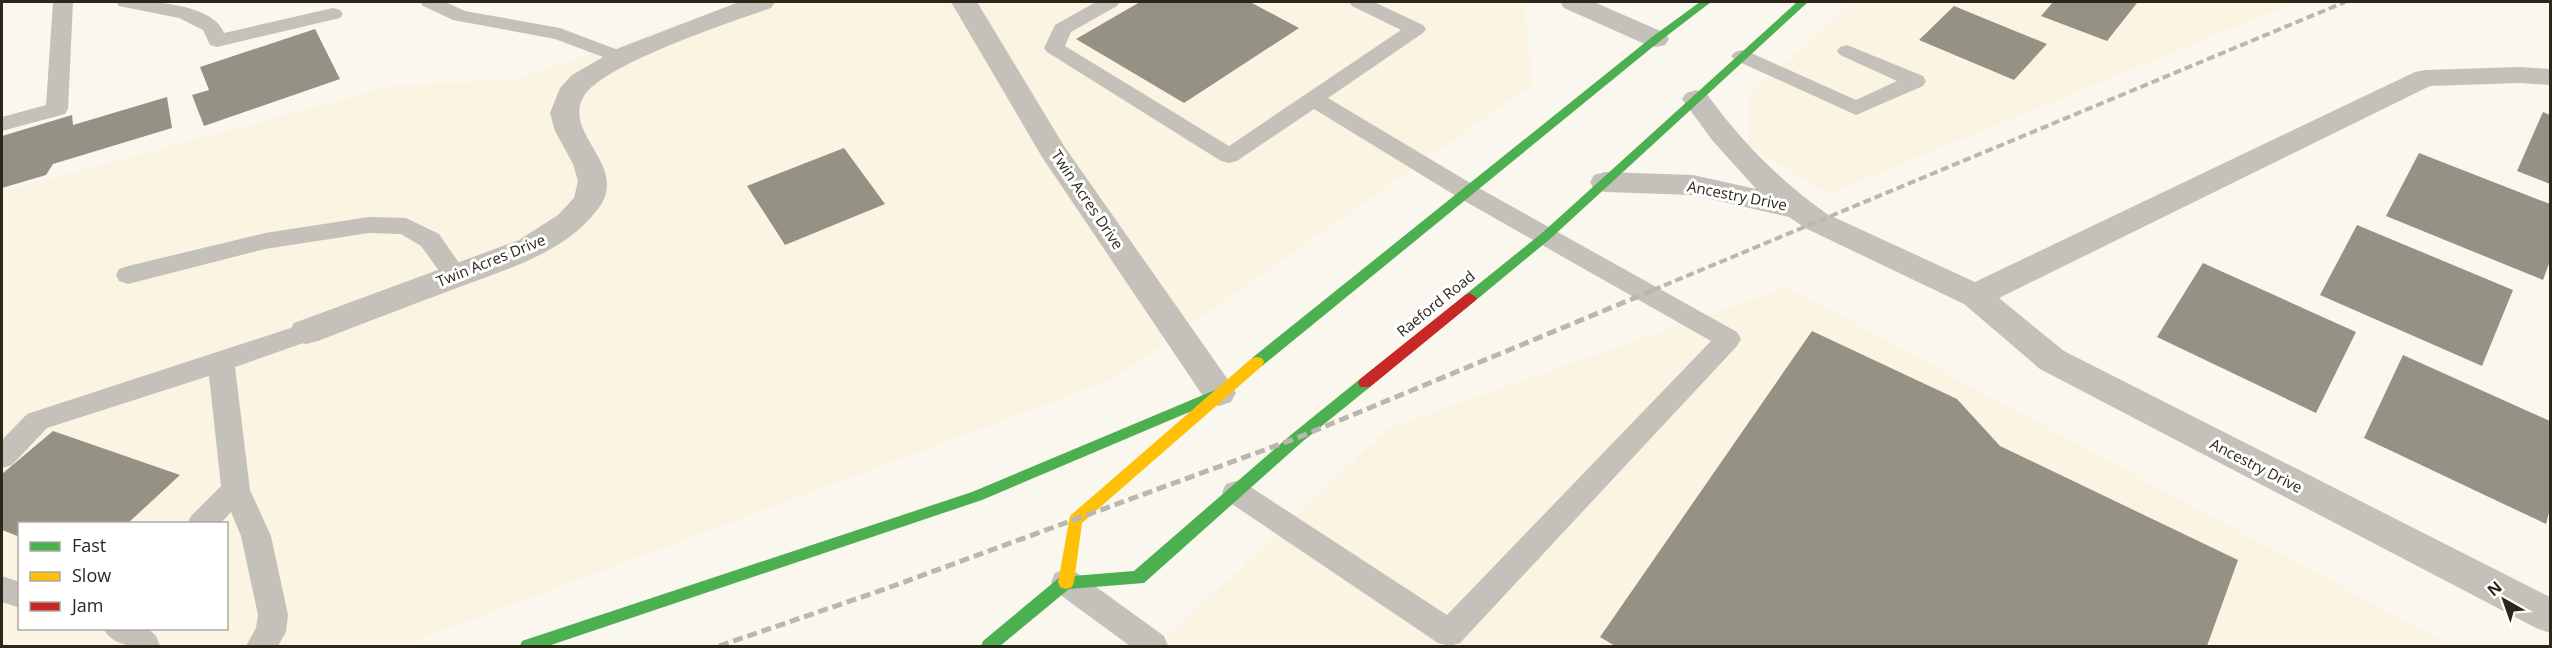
<svg xmlns="http://www.w3.org/2000/svg" width="2552" height="648" viewBox="0 0 2552 648" font-family="'Open Sans',sans-serif">
  <rect width="100%" height="100%" fill="#faf7ef"/>
  <!-- built -->
  <path fill="#fbf4e2" fill-rule="evenodd" d="M742,2H1538L1525,10L1533,84L1113,379L401,646H2V192L396,85L514,80ZM20,524H226V628H20Z
    M1853,2H2296L1828,194L1748,145L1749,95Z
    M1787,287L2451,646H1158L1389,428Z"/>
  <!-- building -->
  <path fill="#959184" d="M1140,2H1250L1299,28L1184,103L1076,39Z
    M2053,2H2133L2137,3L2107,41L2041,16Z
    M1954,6L2047,44L2014,80L1919,40Z
    M315,29L340,79L204,126L192,95L209,90L200,67Z
    M167,97L172,128L53,164L46,175L2,188V136L72,115L73,125Z
    M2543,112L2550,115V184L2517,171Z
    M844,148L885,204L785,245L747,186Z
    M2419,153L2550,204V261L2543,280L2386,216Z
    M2357,225L2513,290L2482,366L2320,295Z
    M2203,263L2356,332L2316,413L2157,337Z
    M1812,331L1957,399L2000,446L2238,560L2207,646H1615L1600,637Z
    M2403,355L2550,421V509L2546,524L2364,438Z
    M53,431L180,475L127,524H20V537L2,530V474Z"/>
  <g fill="none" stroke-linecap="round" stroke-linejoin="round">
    <!-- lane -->
    <path fill="#c4c1ba" fill-rule="evenodd" d="M53,2H73L68,109L65,114L2,131V117L46,105Z
      M116,2C143,0 213,2 224,33L333,8L340,10L343,14L340,18L217,47L210,45L203,30L179,18L119,6Z
      M420,2H445L465,11L560,28L626,53L630,57L626,61L619,63L555,39L453,20L423,6Z
      M1096,2H1120L1117,6L1071,32L1065,46L1229,146L1401,30L1352,6L1349,2H1374L1423,25L1426,29L1423,33L1328,98L1477,187L1737,332L1741,339L1737,346L1460,643L1449,646L1438,643L1226,500L1222,492L1226,484L1236,481L1246,484L1447,615L1711,341L1461,199L1314,109L1237,161L1229,163L1221,161L1047,52L1044,48L1055,25Z
      M1847,45L1923,76L1926,81L1923,86L1856,115L1735,60L1731,56L1735,52L1742,50L1749,52L1856,100L1897,81L1840,55L1837,51L1840,47Z
      M369,217L406,218L439,234L468,276L465,282L456,285L447,282L421,246L401,234L369,233L265,249L128,284L119,281L116,275L119,269L128,266L265,233Z
      M306,323L315,325L319,332L315,339L235,367L250,490L271,536L288,615L286,632L278,646H246L256,628L258,615L241,536L231,512L220,524H187L191,516L221,486L209,376L47,428L12,465L2,468V440L27,414Z
      M1066,569L1077,573L1164,636L1168,646H1130L1055,591L1051,582L1055,573Z
      M2,576L20,582V608L2,602Z
      M103,628H148L156,636L160,646C140,648 113,648 103,628Z"/>
    <!-- street -->
    <path fill="#c4c1ba" fill-rule="evenodd" d="M739,2H775L771,8C733,21 603,64 584,96C561,134 631,166 598,209C562,256 502,270 449,291C405,307 362,324 318,341L306,344L294,341L289,332L294,323L519,240L558,215L574,198L578,181L573,164L555,131L550,113L560,88L572,75L619,48Z
      M951,2H977L1064,146L1231,384L1236,393L1231,402L1219,406L1207,402L1042,157Z
      M1560,2H1594L1665,33L1669,39L1665,45L1656,47L1647,45L1564,8Z
      M2520,67L2550,69V85L2520,83L2430,86L1999,298L2064,351L2550,597V633L2536,628L2040,369L1964,304L1805,228L1789,217L1693,195L1605,192L1594,189L1590,182L1594,175L1605,172L1693,175L1756,189L1712,140L1682,99L1686,93L1696,90L1706,93C1740,140 1779,180 1827,214L1975,282L2415,72L2425,70Z"/>
    <!-- fast -->
    <path fill="#4caf50" fill-rule="evenodd" d="M1700,2H1711L1660,41L1262,366H1252L1250,362L1252,358L1652,37Z
      M1797,2H1808L1550,239L1475,301H1465L1463,298L1465,295L1542,233Z
      M1365,378L1370,379L1372,383L1370,387L1302,442L1144,583L1069,589L1000,646H981L983,641L1060,577L1134,571L1292,434L1360,379Z
      M1215,390L1220,391L1222,395L1220,399L982,500L548,646H520L522,641L528,639L972,492Z"/>
    <!-- slow -->
    <path fill="#ffc107" fill-rule="evenodd" d="M1257,357L1262,358L1264,362L1262,366L1082,523L1074,582L1072,587L1066,589L1060,587L1058,582L1070,516L1252,358Z"/>
    <!-- jam -->
    <path fill="#c62828" fill-rule="evenodd" d="M1470,293L1477,298L1475,301L1370,387H1360L1358,383L1360,379L1465,295Z"/>
    <!-- rail-far1 -->
    <path stroke="#bab7b0" stroke-width="4" stroke-dasharray="8 4" stroke-linecap="butt" d="M1653,290L2345,2"/>
    <!-- rail -->
    <path stroke="#bab7b0" stroke-width="5" stroke-dasharray="10 5" stroke-linecap="butt" d="M719,646L885,589L1297,438L1656,289"/>
  </g>
  <g text-anchor="middle" stroke-width="6" stroke-linejoin="round" paint-order="stroke">
    <!-- street labels -->
    <g font-size="15" fill="#2d271a" stroke="#fff">
      <text transform="translate(1737 196) rotate(11)" y="5">Ancestry Drive</text>
      <text transform="translate(1087 200) rotate(56)" y="5">Twin Acres Drive</text>
      <text transform="translate(491 261) rotate(-22)" y="5">Twin Acres Drive</text>
      <text transform="translate(1436 304) rotate(-39)" y="5">Raeford Road</text>
      <text transform="translate(2256 466) rotate(27)" y="5">Ancestry Drive</text>
    </g>
  </g>
  <!-- border -->
  <rect width="2552" height="648" fill="none" stroke="#2d271a" stroke-width="6"/>
  <!-- legend -->
  <rect x="18" y="522" width="210" height="108" fill="#ffffff" stroke="#aba9a3" stroke-width="1.5"/>
  <rect x="30" y="542" width="30" height="9" fill="#4caf50" stroke="#aba9a3" stroke-width="1.5"/>
  <text x="72" y="552" font-size="18" fill="#2d271a">Fast</text>
  <rect x="30" y="572" width="30" height="9" fill="#ffc107" stroke="#aba9a3" stroke-width="1.5"/>
  <text x="72" y="582" font-size="18" fill="#2d271a">Slow</text>
  <rect x="30" y="602" width="30" height="9" fill="#c62828" stroke="#aba9a3" stroke-width="1.5"/>
  <text x="72" y="612" font-size="18" fill="#2d271a">Jam</text>
  <!-- north arrow -->
  <g transform="translate(2504 600) rotate(320)" stroke="#ffffff" stroke-width="4.5" paint-order="stroke">
  <path d="M0-4.5L10 22L0 15L-10 22Z" fill="#2d271a"/>
  <text y="-9" font-size="16" font-weight="bold" text-anchor="middle" fill="#2d271a">N</text>
  </g>
</svg>
